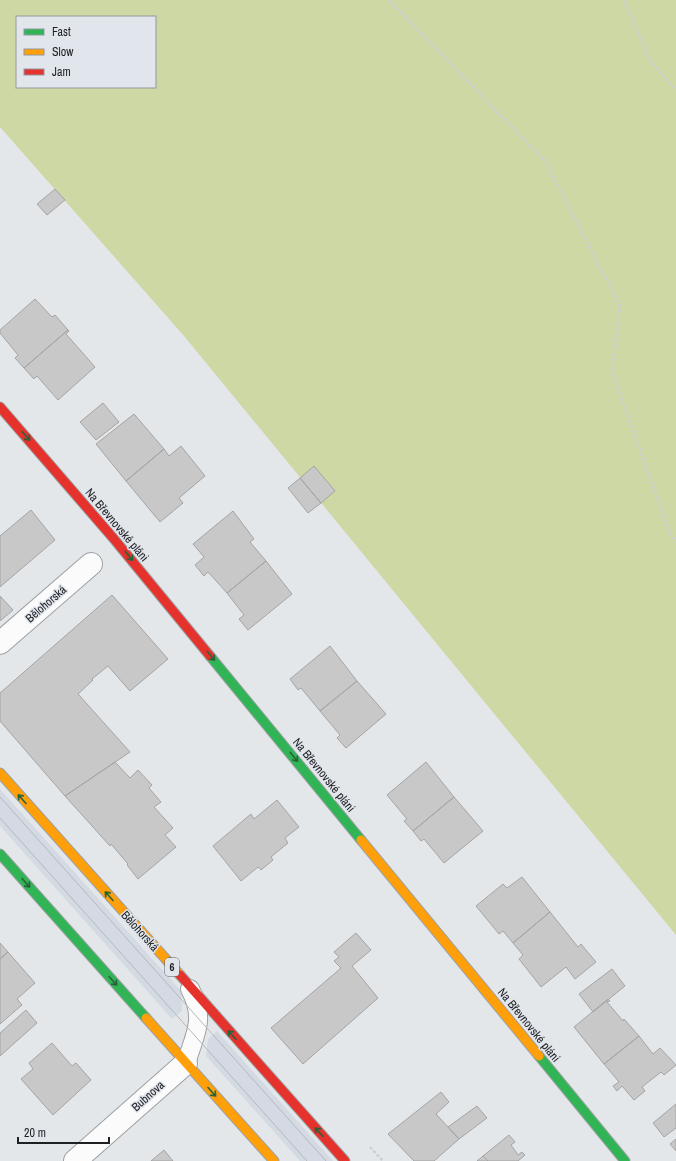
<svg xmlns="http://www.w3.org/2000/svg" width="676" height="1161" viewBox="0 0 676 1161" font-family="'Archivo Narrow',sans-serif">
  <rect width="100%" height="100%" fill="#e4e7ea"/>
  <!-- built -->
  <path fill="#d3dae3" d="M0,789L181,991L182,1011L172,1019L0,826Z
    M217,1031L333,1161H300L206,1056L208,1039Z"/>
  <!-- green -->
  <path fill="#cdd8a4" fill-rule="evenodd" d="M0,0H676V935L184,336L0,127ZM17,17H155V87H17Z"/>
  <!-- building -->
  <path fill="#c8c8c8" stroke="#a4a4a5" d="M55,189L65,200L47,215L37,204Z
    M35,299L52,317L55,315L68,330L24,368L15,358L18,355L0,333V330Z
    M68,330L69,331L66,334L95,367L58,400L37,376L34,379L24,368Z
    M103,403L119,422L96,440L80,422Z
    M134,414L164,449L126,481L96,444Z
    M181,446L205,476L179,498L183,503L160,522L126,481L164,449L169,456Z
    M314,466L335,491L321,503L300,478Z
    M300,478L321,503L308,513L288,488Z
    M31,510L55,540L0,587V536Z
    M233,511L254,539L250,542L266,561L227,593L208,572L204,576L195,565L204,557L193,544Z
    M266,561L292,594L248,630L239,619L244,615L227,593Z
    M112,595L168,659L130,691L108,666L92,679L93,680L78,694L130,752L65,796L0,721V693Z
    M0,596L13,610L0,621Z
    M330,646L357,681L320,711L301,688L298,690L290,679Z
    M357,681L386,714L346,748L337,738L340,735L320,711Z
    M115,762L130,778L138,770L152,785L149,788L161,802L154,807L173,828L165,835L176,847L138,879L127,865L128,864L111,844L110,846L65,796Z
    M426,762L454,797L413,831L404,821L407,819L387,795Z
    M454,797L483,831L444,863L424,839L421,841L413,831Z
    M277,800L299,827L285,838L288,843L271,857L273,860L261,870L258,867L241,881L213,846L251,814L254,819Z
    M522,877L550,912L513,943L503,931L499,934L476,906L503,884L507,888Z
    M550,912L578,947L581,944L596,962L575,979L566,967L541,987L519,959L523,955L513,943Z
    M356,933L371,950L352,966L378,998L303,1064L271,1028L341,968L334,961L339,957L334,952Z
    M0,943L8,952L0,959Z
    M8,952L35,983L17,999L22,1005L0,1024V959Z
    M612,969L625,986L593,1012L579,994Z
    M608,999L610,1001L607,1002L623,1021L624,1019L639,1036L604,1064L574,1027Z
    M26,1010L37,1023L0,1056V1033Z
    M639,1036L653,1054L660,1048L676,1065L664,1075L661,1072L642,1087L645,1091L634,1100L622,1086L617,1091L613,1086L619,1082L604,1064Z
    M52,1043L72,1066L76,1063L91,1080L53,1115L21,1079L33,1069L29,1063Z
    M441,1092L449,1102L436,1114L459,1139L434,1161H414L388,1134Z
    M676,1104V1128L664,1137L653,1123Z
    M477,1106L487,1118L459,1139L448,1127Z
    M509,1135L515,1142L511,1145L516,1152L518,1155L522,1152L525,1155L518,1161H488L483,1156Z
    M676,1139V1151L670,1144Z
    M164,1150L173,1161H151Z
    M483,1156L488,1161H477Z"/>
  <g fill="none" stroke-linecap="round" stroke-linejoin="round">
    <defs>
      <path id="lane" d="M186,1063C195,1034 206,1019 190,989"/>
      <path id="street" d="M0,643L91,564
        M75,1161L186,1063"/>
      <path id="fast" d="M210,656L361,840
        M0,854L146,1018
        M539,1056L625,1161"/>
      <path id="slow" d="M0,773L180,975
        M361,840L539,1056
        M146,1018L274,1161"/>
      <path id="jam" d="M0,407L114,539L210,656
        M180,975L345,1161"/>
    </defs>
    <!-- lane casing -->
    <use href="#lane" stroke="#9ea1a3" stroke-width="20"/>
    <!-- street casing -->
    <use href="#street" stroke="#9ea1a3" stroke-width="24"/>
    <!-- fast casing -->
    <use href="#fast" stroke="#9ea1a3" stroke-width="11"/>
    <!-- slow casing -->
    <use href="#slow" stroke="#9ea1a3" stroke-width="11"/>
    <!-- jam casing -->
    <use href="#jam" stroke="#9ea1a3" stroke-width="11"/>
    <!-- path -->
    <path stroke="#ceced0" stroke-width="2.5" stroke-dasharray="3 2" stroke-linecap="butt" d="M389,0L545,161L620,306L612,372L670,533L676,542
      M624,0L649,59L676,90
      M370,1147L383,1161"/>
    <!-- lane -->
    <use href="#lane" stroke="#fbfbfc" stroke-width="18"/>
    <!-- street -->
    <use href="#street" stroke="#fbfbfc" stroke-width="22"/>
    <!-- fast -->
    <use href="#fast" stroke="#30b455" stroke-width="9"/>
    <!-- slow -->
    <use href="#slow" stroke="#ff9f0a" stroke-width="9"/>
    <!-- jam -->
    <use href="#jam" stroke="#e5322d" stroke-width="9"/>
    <!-- tram -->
    <path stroke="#b7b7b8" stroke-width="1" d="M0,797L326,1161
      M0,818L307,1161"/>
  </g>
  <!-- one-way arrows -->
  <defs><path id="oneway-shaft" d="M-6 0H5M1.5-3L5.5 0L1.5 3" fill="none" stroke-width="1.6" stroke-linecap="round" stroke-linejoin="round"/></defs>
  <g stroke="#27633a">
    <use href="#oneway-shaft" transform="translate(26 436) rotate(49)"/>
    <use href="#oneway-shaft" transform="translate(129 556) rotate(51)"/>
    <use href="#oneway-shaft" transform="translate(211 656) rotate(51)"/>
    <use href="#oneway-shaft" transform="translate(294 757) rotate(51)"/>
    <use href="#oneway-shaft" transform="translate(22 799) rotate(-132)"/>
    <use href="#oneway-shaft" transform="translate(26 883) rotate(48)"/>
    <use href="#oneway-shaft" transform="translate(109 896) rotate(-132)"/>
    <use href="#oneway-shaft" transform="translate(113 981) rotate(48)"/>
    <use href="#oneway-shaft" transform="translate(232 1035) rotate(-132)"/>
    <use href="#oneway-shaft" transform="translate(212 1092) rotate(48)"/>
    <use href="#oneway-shaft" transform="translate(319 1132) rotate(-132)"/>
  </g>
  <g text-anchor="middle" stroke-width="3" stroke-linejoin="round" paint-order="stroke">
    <!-- shield labels -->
    <rect fill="#e1e6ed" stroke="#595b60" stroke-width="1" x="165" y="958" width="14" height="18" rx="3"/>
    <g font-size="11" font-weight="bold" fill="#1f2023">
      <text x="172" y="971">6</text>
    </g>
    <!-- street labels -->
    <g font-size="12" fill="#1f2023" stroke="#e1e6ed">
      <text transform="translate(117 525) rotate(50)" y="4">Na Břevnovské pláni</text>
      <text transform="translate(46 604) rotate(-41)" y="4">Bělohorská</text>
      <text transform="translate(324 775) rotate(51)" y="4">Na Břevnovské pláni</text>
      <text transform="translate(140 931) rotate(48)" y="4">Bělohorská</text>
      <text transform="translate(529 1025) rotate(51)" y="4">Na Břevnovské pláni</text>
      <text transform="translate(148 1096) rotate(-42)" y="4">Bubnova</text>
    </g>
  </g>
  <!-- legend -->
  <rect x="16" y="16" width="140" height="72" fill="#e1e6ed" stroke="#93979c"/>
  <rect x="24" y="29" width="20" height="6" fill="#30b455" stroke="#93979c"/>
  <text x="52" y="36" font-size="12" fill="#1f2023">Fast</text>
  <rect x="24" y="49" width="20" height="6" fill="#ff9f0a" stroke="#93979c"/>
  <text x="52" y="56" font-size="12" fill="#1f2023">Slow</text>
  <rect x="24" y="69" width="20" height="6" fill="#e5322d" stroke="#93979c"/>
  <text x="52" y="76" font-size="12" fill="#1f2023">Jam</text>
  <!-- scale -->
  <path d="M18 1137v6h91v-6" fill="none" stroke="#1f2023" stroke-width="2"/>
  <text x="24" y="1137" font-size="12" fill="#1f2023" stroke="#e1e6ed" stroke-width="3" paint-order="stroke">20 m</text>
</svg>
